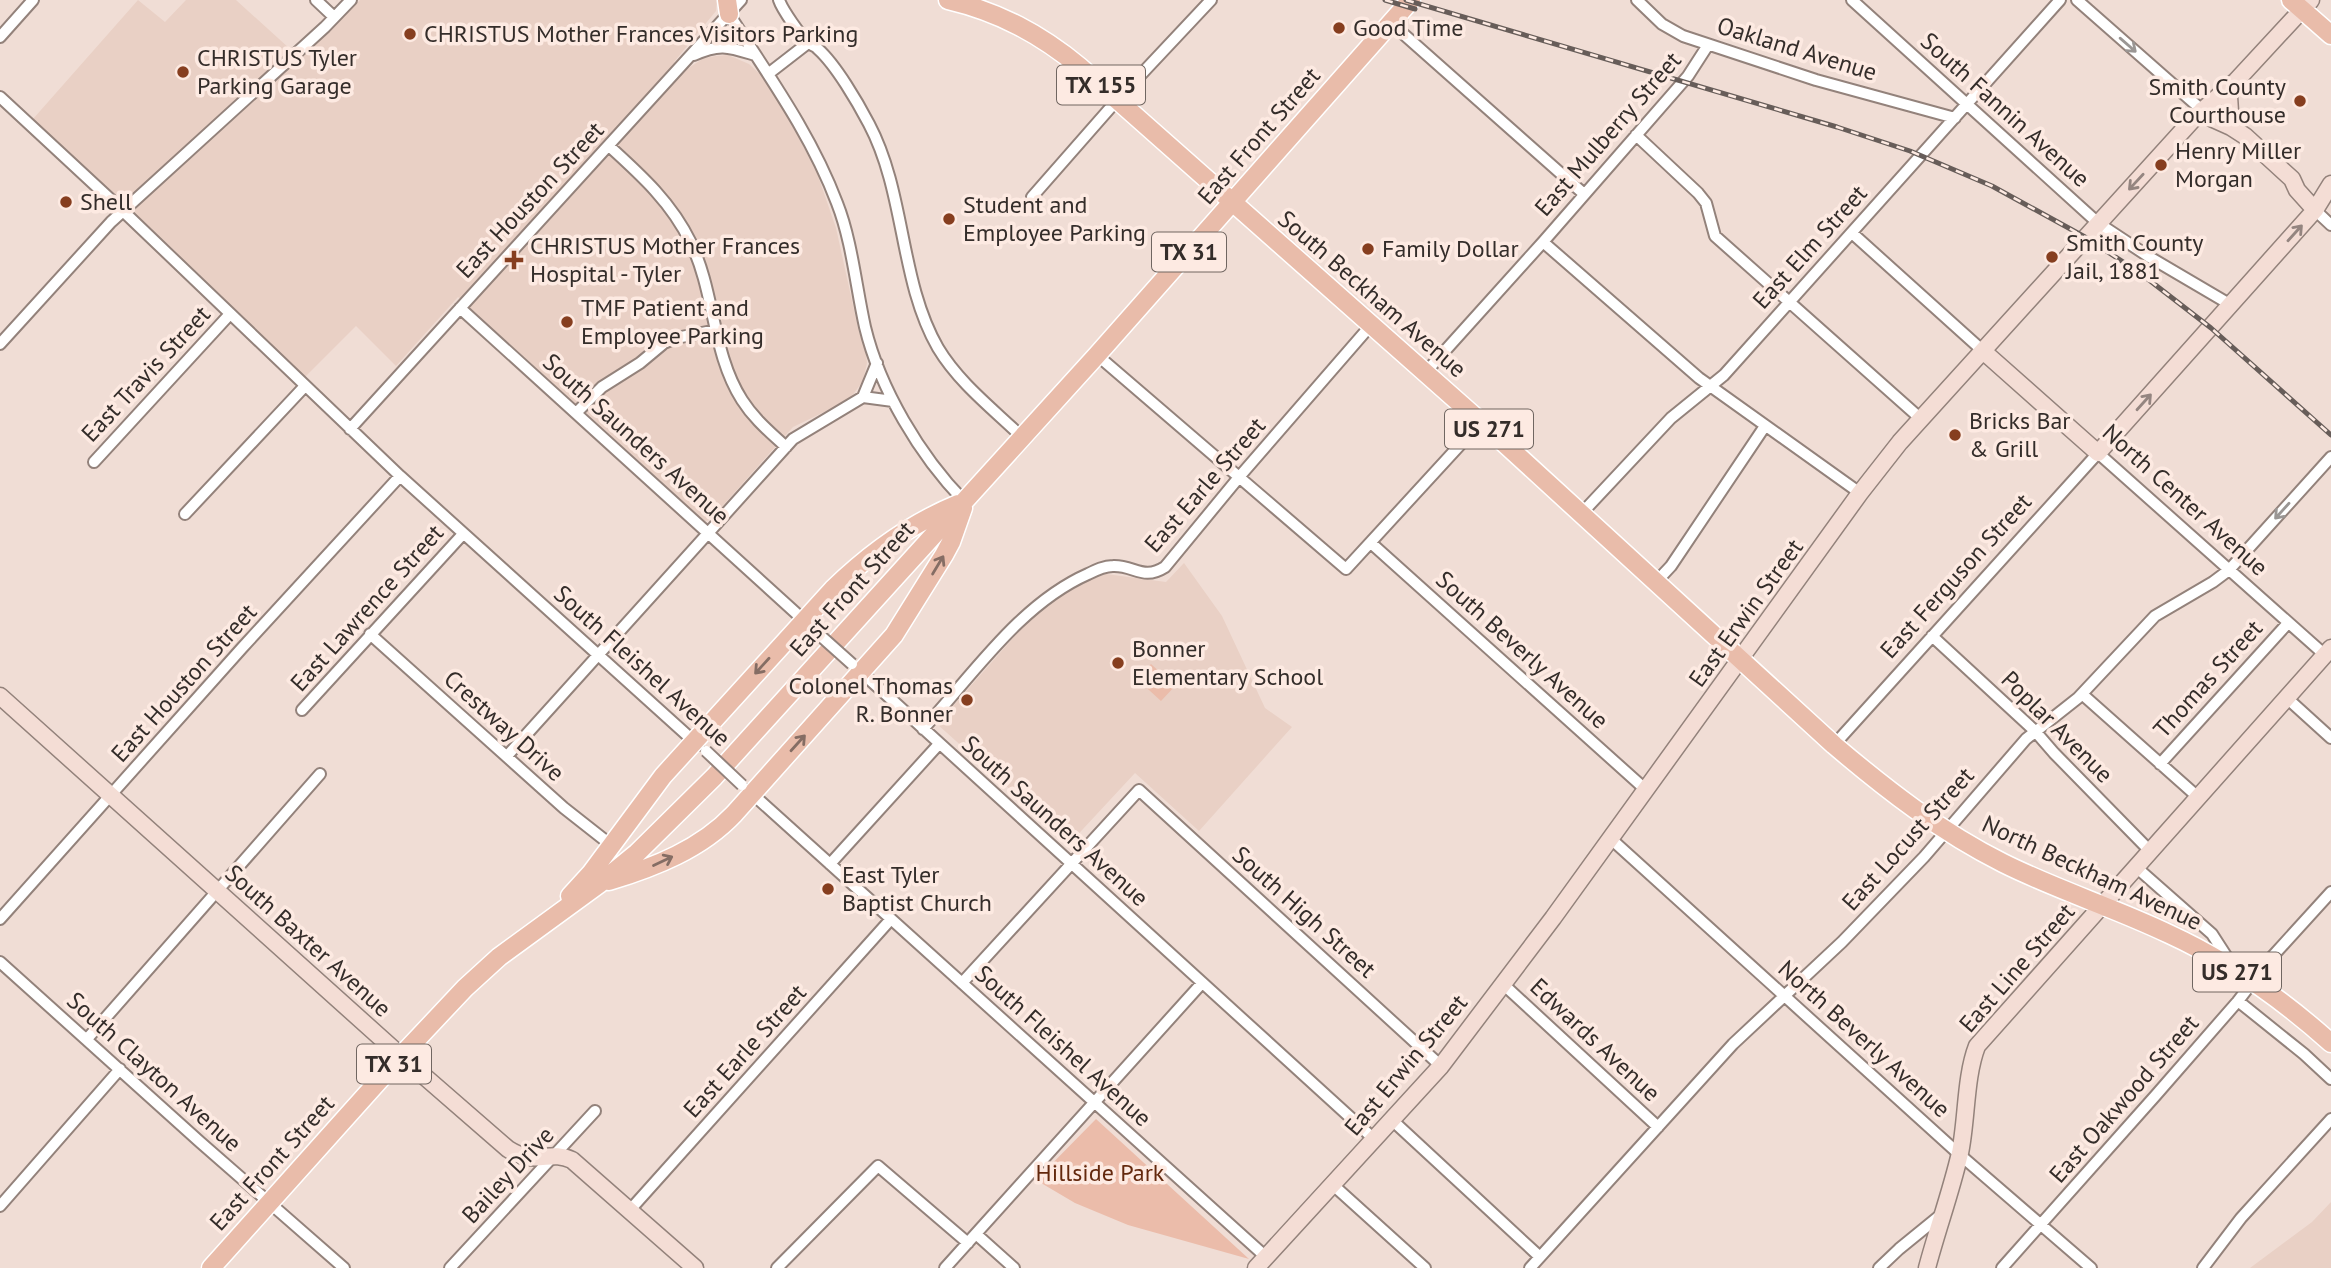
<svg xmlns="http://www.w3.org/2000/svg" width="2331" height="1268" viewBox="0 0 2331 1268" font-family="'PT Sans',sans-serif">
  <rect width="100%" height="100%" fill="#f0ddd5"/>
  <!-- built -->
  <path fill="#e9d0c5" d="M138,0L165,22L186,0H236L300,58L360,0H717L716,11L674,62L684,71L704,58L716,56L728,55L749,64L763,77L791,123L816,170L836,228L858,328L866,354L867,363L863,381L849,400L793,427L710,520L705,521L458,297L396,366L356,326L305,377L172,248L33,119Z
    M1184,563L1222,616L1265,708L1292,727L1199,831L1135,773L1070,843L937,724L1030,619L1052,600L1090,580L1106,574L1166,582Z
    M2331,1202V1268H2250L2312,1222Z"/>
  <!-- green -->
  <path fill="#ebbcaa" d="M1151,664L1175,686L1161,701L1137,679Z
    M1096,1119L1249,1259L1128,1225L1075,1203L1036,1180Z"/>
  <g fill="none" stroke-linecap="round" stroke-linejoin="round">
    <defs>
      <path id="street" d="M316,0L334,17
        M779,0C782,9 801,37 809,43C811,45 817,47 818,49C836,65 858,103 869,124C906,194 899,280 938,348C959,383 993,409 1022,437
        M1637,0L1662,24L1683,36L1816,80L1955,118
        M1852,0L2098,223L2151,258L2231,305
        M2077,0L2202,110
        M729,14C768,75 811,134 837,203C852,241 856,287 865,327C880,389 920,456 964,501
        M1391,23L1584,194
        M0,37L33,0
        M694,55C720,43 729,47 755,55
        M768,74L808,43
        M0,97L123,211L400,476L698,745
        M1636,135L1698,193L1706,203L1715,236L1921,419
        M609,146C641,175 672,203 691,243C715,293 712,353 742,400C754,419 770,432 786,447
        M1032,197L1118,99L1211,0
        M2315,210L2331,225
        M1852,233L1983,351
        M1543,242L1699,378L1860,493
        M460,308L808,624
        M0,344L111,222L325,27L351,0
        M1097,355L1346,569L1481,422
        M1425,373L1543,242L1688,76L1708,45
        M863,397L893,401
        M576,413L602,387L640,363L664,343L676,338L717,330
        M350,429L741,0
        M94,462L230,314
        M1582,513L1671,418L1724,375L2060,0
        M185,514L305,386
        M1371,543L1645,789
        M1656,582L1671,566L1765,426
        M370,634L564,808L611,845
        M1932,636L2035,731L2054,753L2150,851
        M858,669L1374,1139
        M2082,694L2199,798
        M2288,699L2331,738
        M302,710L463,534
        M923,729C973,675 1020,604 1088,574C1096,570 1104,566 1113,566C1134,565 1143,581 1165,567L1240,476L1371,325
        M1834,745L2098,453L2325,655
        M507,756L793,439L863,397L877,363
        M2160,764L2288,623
        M748,790L1266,1257
        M1610,838L1959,1154L2091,1268
        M830,864L939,744
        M2136,867L2212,934L2232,965
        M0,919L242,648L400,476
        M0,962L200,1142L344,1268
        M962,983L1139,790L1441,1066
        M1503,984L1658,1127
        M2238,1001L2304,1054L2331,1079
        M87,1039L320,774
        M1392,1120L1540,1257
        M1332,1184L1425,1268
        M0,1206L120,1069
        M630,1210L891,919
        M976,1234L1014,1268
        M450,1268L595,1111
        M777,1268L878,1166L968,1243
        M945,1268L1202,983
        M1530,1268L1733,1044L1842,942L1924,857L2026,739L2078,698L2155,616L2213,582L2229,570L2331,457
        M1879,1268L1899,1249L1942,1214
        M2002,1268L2156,1095L2238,1001L2271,958L2331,892
        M2203,1268L2241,1218L2331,1119"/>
      <path id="secondary" d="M2202,110L2211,118L2231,127L2245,136L2292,179L2297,190L2315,210
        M2231,127L2229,96L2235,83
        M1983,351L2098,453L2315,210L2331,184
        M0,696L401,1056L508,1149C536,1167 549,1149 572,1160L695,1268
        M1256,1268L1441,1066L1553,918L1860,493L1900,442L2196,116L2236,81L2311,0
        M1927,1268C1937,1230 1951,1192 1960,1153C1967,1119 1965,1077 1977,1046L2331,648"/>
      <path id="primary" d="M727,0L729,14
        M948,0C999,12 1040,34 1080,67L1481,422L1834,745C1887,790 1941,832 2003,863C2057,890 2115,908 2169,934C2228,961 2283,1000 2331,1043
        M2291,0L2331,35
        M609,881C655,867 701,849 734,814L894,635L944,555L951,542L963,508
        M570,896L591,873L663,776L833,589C868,555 912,523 958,504
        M211,1268L401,1056L465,988L499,957L599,884L637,853L714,777L1097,355L1411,0"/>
    </defs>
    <!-- street casing -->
    <use href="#street" stroke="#93827b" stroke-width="14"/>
    <!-- secondary casing -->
    <use href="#secondary" stroke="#93827b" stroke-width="19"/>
    <!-- primary casing -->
    <use href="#primary" stroke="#fff" stroke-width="21"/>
    <!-- street -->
    <use href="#street" stroke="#fff" stroke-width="10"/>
    <!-- secondary -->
    <use href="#secondary" stroke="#f4ddd5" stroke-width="16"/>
    <!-- primary -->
    <use href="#primary" stroke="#e9bcaa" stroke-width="18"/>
    <defs>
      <path id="rail" d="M1385,0L1415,9
        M1406,0L1837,127L1910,151L1992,186L2085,237L2140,273L2211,328L2331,435"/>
    </defs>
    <!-- rail casing -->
    <use href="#rail" stroke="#675d59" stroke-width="5"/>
    <!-- rail -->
    <use href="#rail" stroke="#fdeae2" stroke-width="2.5" stroke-dasharray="8" stroke-linecap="butt"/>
    <defs>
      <path id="street-bridge" d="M814,630L852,664
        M706,751L742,785"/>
    </defs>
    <!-- street-bridge casing -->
    <use href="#street-bridge" stroke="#93827b" stroke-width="14" stroke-linecap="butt"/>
    <!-- street-bridge -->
    <use href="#street-bridge" stroke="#fff" stroke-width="10"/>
  </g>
  <!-- one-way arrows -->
  <defs><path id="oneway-shaft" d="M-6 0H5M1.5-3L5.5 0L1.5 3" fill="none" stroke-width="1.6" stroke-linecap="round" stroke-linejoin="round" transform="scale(1.75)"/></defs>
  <g stroke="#9a9694">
    <use href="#oneway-shaft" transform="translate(2128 45) rotate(41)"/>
    <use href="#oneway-shaft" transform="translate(2282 511) rotate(132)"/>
  </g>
  <g stroke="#948580">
    <use href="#oneway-shaft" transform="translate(2136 182) rotate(133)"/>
    <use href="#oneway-shaft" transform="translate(2295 233) rotate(-48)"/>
    <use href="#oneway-shaft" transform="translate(2144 402) rotate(-48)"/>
  </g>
  <g stroke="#856d64">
    <use href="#oneway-shaft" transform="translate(938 565) rotate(-59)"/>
    <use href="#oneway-shaft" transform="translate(762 666) rotate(132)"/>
    <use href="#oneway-shaft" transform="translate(798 743) rotate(-48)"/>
    <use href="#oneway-shaft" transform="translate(663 861) rotate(-25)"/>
  </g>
  <!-- markers -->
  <g fill="#863e1f" stroke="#fdeae2" stroke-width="2.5">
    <circle cx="1339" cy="28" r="7"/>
    <circle cx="410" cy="34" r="7"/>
    <circle cx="183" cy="72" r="7"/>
    <circle cx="2300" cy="101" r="7"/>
    <circle cx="2161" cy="165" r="7"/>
    <circle cx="66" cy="202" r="7"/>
    <circle cx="949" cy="219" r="7"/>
    <circle cx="1368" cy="249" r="7"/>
    <circle cx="2052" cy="257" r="7"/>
    <path d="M510.5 249.5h7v7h7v7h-7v7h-7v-7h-7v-7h7z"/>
    <circle cx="567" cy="322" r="7"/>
    <circle cx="1955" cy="435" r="7"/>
    <circle cx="1118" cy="663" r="7"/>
    <circle cx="967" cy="700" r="7"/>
    <circle cx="828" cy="889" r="7"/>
  </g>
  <g text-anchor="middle" stroke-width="7" stroke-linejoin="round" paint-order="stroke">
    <!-- shield labels -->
    <g fill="#fdeae2" stroke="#706661" stroke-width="2">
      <rect x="1057" y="65.5" width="88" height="39" rx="5"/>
      <rect x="1152" y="232.5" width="74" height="39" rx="5"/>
      <rect x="1445" y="409.5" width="88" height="39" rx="5"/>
      <rect x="2193" y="952.5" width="88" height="39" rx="5"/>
      <rect x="357" y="1044.5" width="74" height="39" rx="5"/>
    </g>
    <g font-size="23" font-weight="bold" fill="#342d2a">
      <text x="1101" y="93">TX 155</text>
      <text x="1189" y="260">TX 31</text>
      <text x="1489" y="437">US 271</text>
      <text x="2237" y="980">US 271</text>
      <text x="394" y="1072">TX 31</text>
    </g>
    <!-- poi labels -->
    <g font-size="24" fill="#342d2a" stroke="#fdeae2" text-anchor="start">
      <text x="1353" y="36">Good Time</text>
      <text x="424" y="42">CHRISTUS Mother Frances Visitors Parking</text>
      <text x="197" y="66">CHRISTUS Tyler<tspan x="197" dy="28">Parking Garage</tspan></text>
      <text x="2286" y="95" text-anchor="end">Smith County<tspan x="2286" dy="28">Courthouse</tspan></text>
      <text x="2175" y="159">Henry Miller<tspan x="2175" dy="28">Morgan</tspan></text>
      <text x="80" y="210">Shell</text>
      <text x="963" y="213">Student and<tspan x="963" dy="28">Employee Parking</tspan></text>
      <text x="2066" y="251">Smith County<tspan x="2066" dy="28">Jail, 1881</tspan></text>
      <text x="530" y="254">CHRISTUS Mother Frances<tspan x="530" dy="28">Hospital - Tyler</tspan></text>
      <text x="1382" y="257">Family Dollar</text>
      <text x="581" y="316">TMF Patient and<tspan x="581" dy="28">Employee Parking</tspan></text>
      <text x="1969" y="429">Bricks Bar<tspan x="1969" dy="28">&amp; Grill</tspan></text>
      <text x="1132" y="657">Bonner<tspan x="1132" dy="28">Elementary School</tspan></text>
      <text x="953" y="694" text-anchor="end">Colonel Thomas<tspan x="953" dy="28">R. Bonner</tspan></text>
      <text x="842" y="883">East Tyler<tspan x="842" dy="28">Baptist Church</tspan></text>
    </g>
    <!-- street labels -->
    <g font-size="24" fill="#342d2a" stroke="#fdeae2">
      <text transform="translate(1797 49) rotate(17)" y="8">Oakland Avenue</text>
      <text transform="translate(2005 110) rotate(42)" y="8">South Fannin Avenue</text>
      <text transform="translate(1608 134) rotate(-49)" y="8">East Mulberry Street</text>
      <text transform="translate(1259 136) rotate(-49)" y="8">East Front Street</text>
      <text transform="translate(530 200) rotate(-47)" y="8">East Houston Street</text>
      <text transform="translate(1810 247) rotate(-48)" y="8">East Elm Street</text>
      <text transform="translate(1372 294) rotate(41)" y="8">South Beckham Avenue</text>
      <text transform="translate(146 374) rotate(-47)" y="8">East Travis Street</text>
      <text transform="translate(636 439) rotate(42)" y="8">South Saunders Avenue</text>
      <text transform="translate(1205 485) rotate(-49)" y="8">East Earle Street</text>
      <text transform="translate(2185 500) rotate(42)" y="8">North Center Avenue</text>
      <text transform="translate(1956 576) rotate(-48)" y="8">East Ferguson Street</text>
      <text transform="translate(852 589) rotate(-48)" y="8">East Front Street</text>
      <text transform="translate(367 608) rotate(-48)" y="8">East Lawrence Street</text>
      <text transform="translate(1746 613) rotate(-54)" y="8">East Erwin Street</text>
      <text transform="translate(1522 650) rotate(42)" y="8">South Beverly Avenue</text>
      <text transform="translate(642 666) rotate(42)" y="8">South Fleishel Avenue</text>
      <text transform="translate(2208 679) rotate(-48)" y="8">Thomas Street</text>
      <text transform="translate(184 683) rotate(-48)" y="8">East Houston Street</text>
      <text transform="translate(504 726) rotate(42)" y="8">Crestway Drive</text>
      <text transform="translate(2057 727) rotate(45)" y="8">Poplar Avenue</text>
      <text transform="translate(1055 821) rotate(42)" y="8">South Saunders Avenue</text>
      <text transform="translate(1908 839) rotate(-48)" y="8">East Locust Street</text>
      <text transform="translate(2092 873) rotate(25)" y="8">North Beckham Avenue</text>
      <text transform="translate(1304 912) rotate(42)" y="8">South High Street</text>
      <text transform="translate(308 941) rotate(42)" y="8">South Baxter Avenue</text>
      <text transform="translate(2017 968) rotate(-49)" y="8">East Line Street</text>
      <text transform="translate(1864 1039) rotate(42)" y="8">North Beverly Avenue</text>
      <text transform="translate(1595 1040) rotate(43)" y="8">Edwards Avenue</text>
      <text transform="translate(1063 1046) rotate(42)" y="8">South Fleishel Avenue</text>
      <text transform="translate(745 1051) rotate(-48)" y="8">East Earle Street</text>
      <text transform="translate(1406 1065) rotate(-50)" y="8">East Erwin Street</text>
      <text transform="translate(154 1072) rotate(42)" y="8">South Clayton Avenue</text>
      <text transform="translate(2124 1099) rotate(-49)" y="8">East Oakwood Street</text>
      <text transform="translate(272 1163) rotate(-48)" y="8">East Front Street</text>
      <text transform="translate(508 1175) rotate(-47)" y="8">Bailey Drive</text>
    </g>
    <!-- park labels -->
    <g font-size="24" fill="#63280d" stroke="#fdeae2">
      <text x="1100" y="1181">Hillside Park</text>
    </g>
  </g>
</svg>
